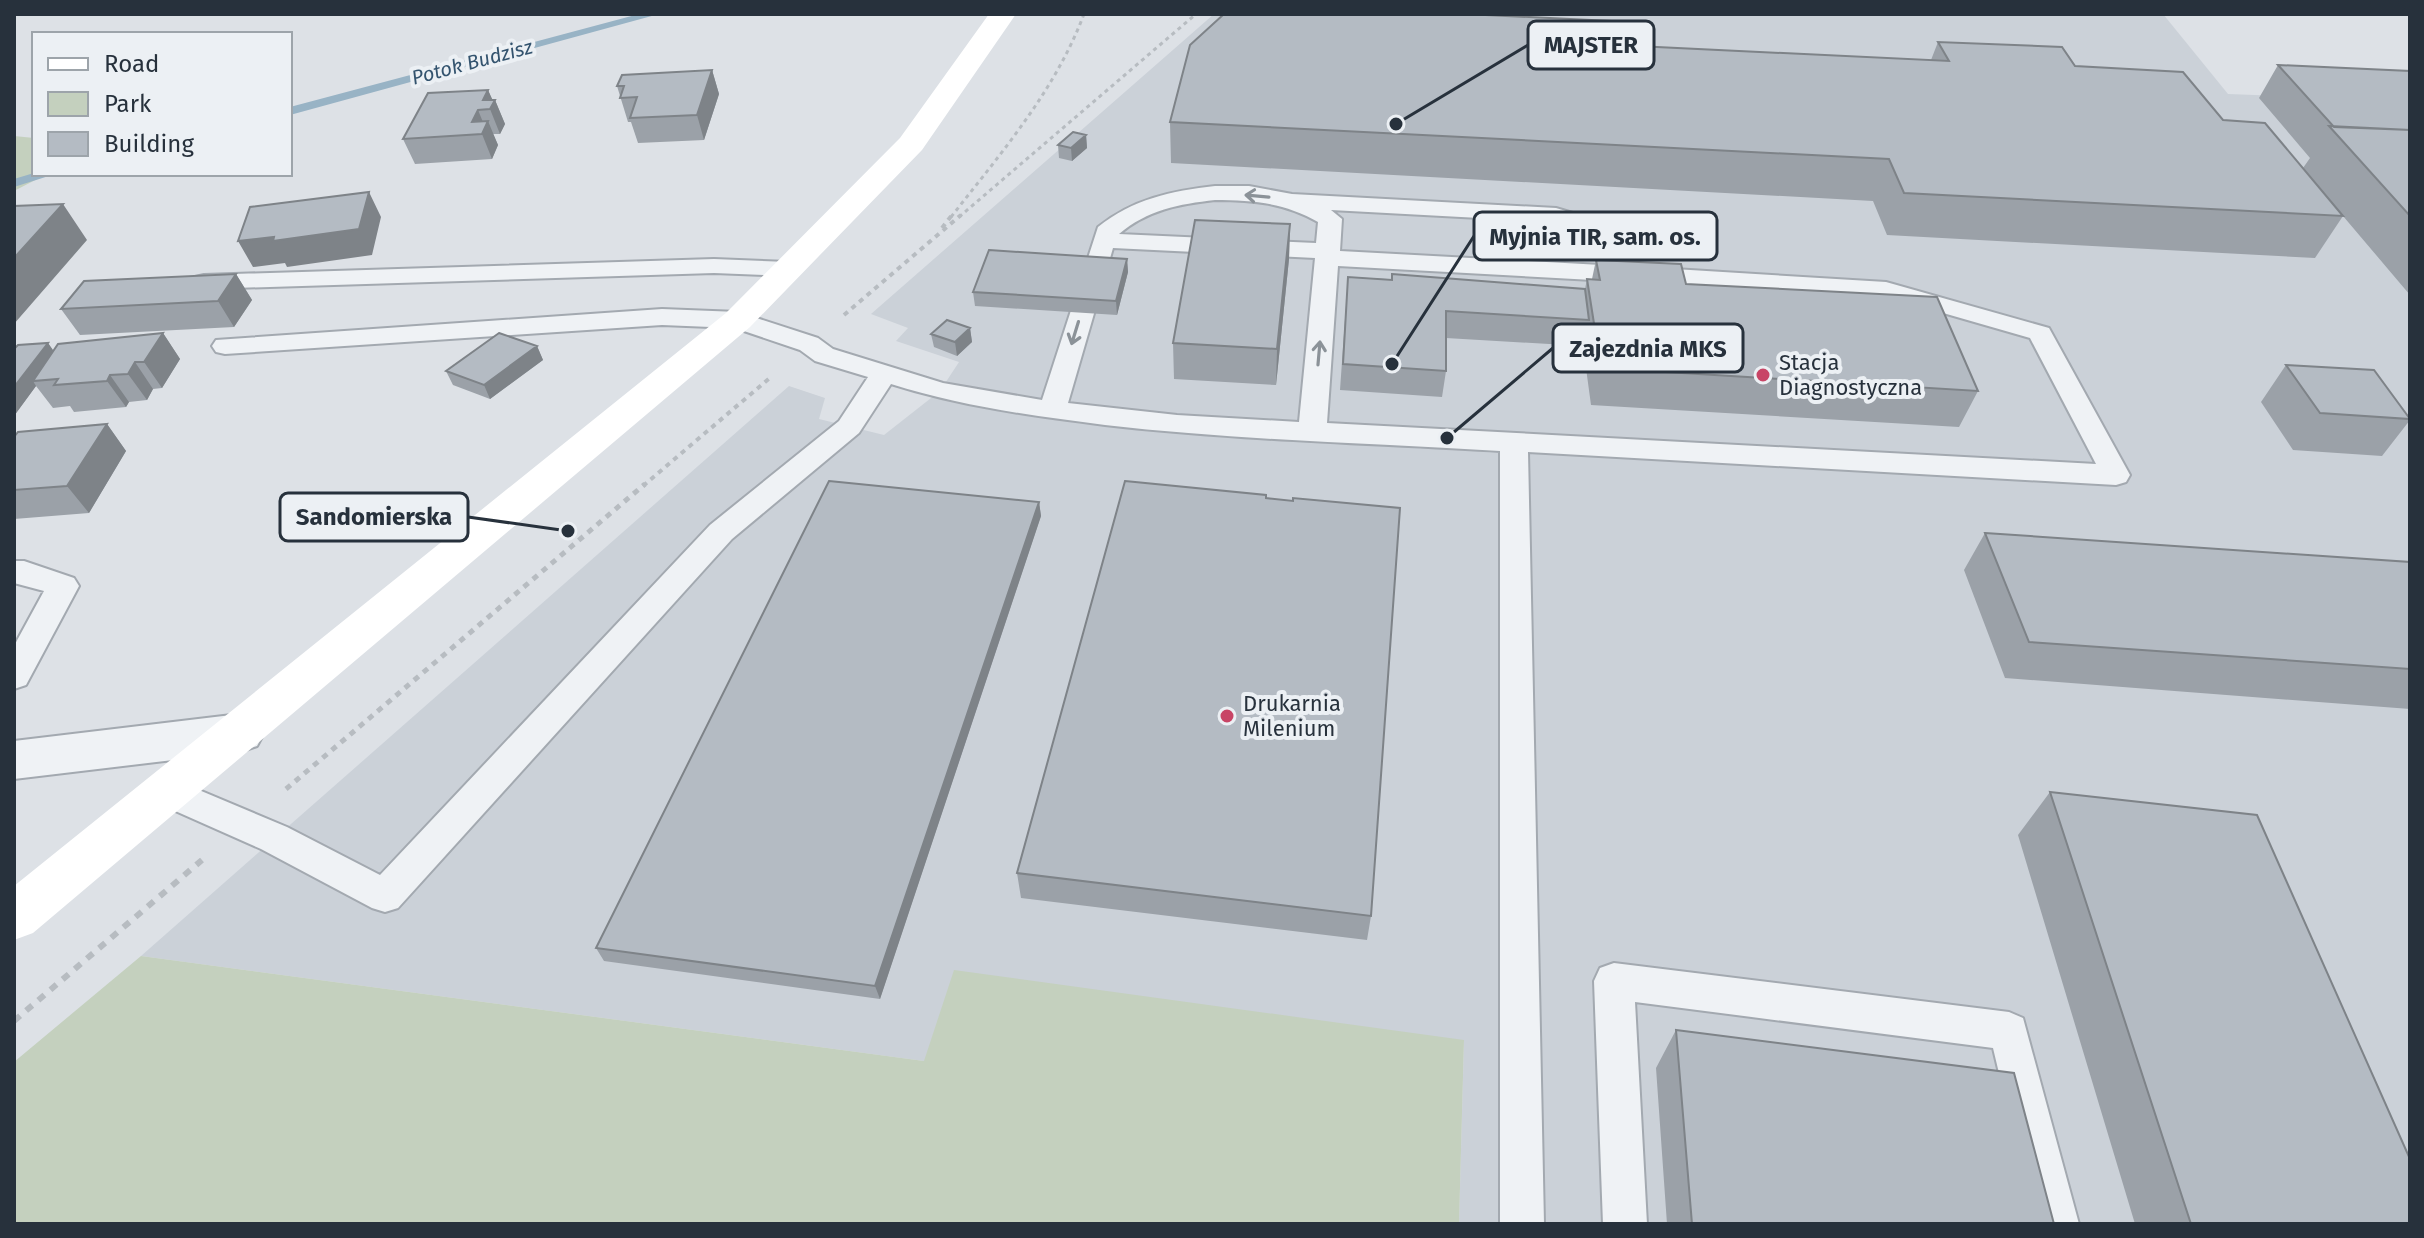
<svg xmlns="http://www.w3.org/2000/svg" width="2424" height="1238" viewBox="0 0 2424 1238" font-family="'Fira Sans',sans-serif">
  <rect width="100%" height="100%" fill="#dde1e6"/>
  <!-- built -->
  <path fill="#cbd1d8" d="M1214,14H2163L2228,94L2410,101V1224H1459L1464,1041L924,1061L141,956L789,386L825,398L819,419L884,435L940,391L959,362L896,341L908,328L871,314Z"/>
  <!-- green -->
  <path fill="#c4d0be" d="M14,136L34,138V174H47L14,191Z
    M141,956L924,1061L954,970L1464,1040L1459,1224H14V1062Z"/>
  <g fill="none" stroke-linecap="round" stroke-linejoin="round">
    <!-- stream -->
    <path fill="#98b3c5" fill-rule="evenodd" d="M639,14H659L290,115V107Z
      M34,173L55,174L14,187V179Z"/>
    <defs>
      <path id="lane" d="M1215,186H1249L1292,194L1556,208L1616,226L1625,266L1886,282L2049,328L2130,475L2126,482L2116,485L1528,452L1544,1224H1500V451C1368,443 1236,440 1105,425C1033,416 960,406 891,384L859,433L732,539L398,908L385,912L372,908L261,849L155,802L150,792L155,782L168,777L287,827L380,875L710,525L839,421L868,377L815,361L800,350L735,328L662,325L225,354L216,352L212,346L216,340L662,309L738,312L818,338L833,349L943,383L1042,400L1098,227C1133,199 1171,191 1215,186ZM1215,200C1253,200 1285,203 1318,222L1316,243L1119,234C1147,210 1179,204 1215,200ZM1331,210L1554,222L1597,235L1601,265L1340,251L1342,219ZM1113,248L1315,258L1299,422L1177,415L1068,403ZM1338,266L1884,296L2030,338L2096,464L1327,423Z
        M714,259L788,262L797,264L800,269L797,274L788,276L714,273L204,289L195,287L192,282L195,277L204,275Z
        M14,561H24L74,578L79,586L26,685L14,689V646L44,591L14,583Z
        M1614,963L2009,1012L2023,1018L2079,1224H2035L1993,1048L1635,1002L1647,1224H1603L1594,981L1600,968Z"/>
      <path id="street" d="M240,714L257,720L264,733L257,746L240,752L14,779V741Z"/>
    </defs>
    <!-- lane casing -->
    <use href="#lane" stroke="#a3a9b0" stroke-width="4"/>
    <!-- street casing -->
    <use href="#street" stroke="#a3a9b0" stroke-width="4"/>
    <!-- path-far3 -->
    <path stroke="#b7bcc1" stroke-width="3" stroke-dasharray="4 4" stroke-linecap="butt" d="M951,217C1001,153 1055,91 1084,14
      M959,217L1196,14"/>
    <!-- path-far2 -->
    <path stroke="#b7bcc1" stroke-width="4" stroke-dasharray="5 5" stroke-linecap="butt" d="M942,228L952,215
      M844,315L961,215
      M643,486L772,376"/>
    <!-- path-far1 -->
    <path stroke="#b7bcc1" stroke-width="5" stroke-dasharray="6 6" stroke-linecap="butt" d="M286,789L645,484"/>
    <!-- path -->
    <path stroke="#b7bcc1" stroke-width="6" stroke-dasharray="8 8" stroke-linecap="butt" d="M14,1021L202,860"/>
    <!-- lane -->
    <use href="#lane" fill="#eff2f5" fill-rule="evenodd"/>
    <!-- street -->
    <use href="#street" fill="#eff2f5" fill-rule="evenodd"/>
    <!-- secondary -->
    <path fill="#fff" fill-rule="evenodd" d="M989,14H1016L922,150L750,327L33,933L14,940V886L726,313L900,138Z"/>
  </g>
  <!-- wall -->
  <path fill="#9ba1a8" d="M1938,42L2075,66L2303,168L2310,158L2259,98L2278,65L2410,71V295L2343,216L2315,258L1887,235L1873,201L1171,163L1170,122L1616,45L1931,60Z
    M712,70L719,94L704,140L638,143L631,122H628L617,86Z
    M488,90L492,100H495L505,124L500,134H493L498,145L492,159L415,164L403,139Z
    M1086,135L1087,148L1072,161L1059,158L1058,145Z
    M1290,224L1289,259L1276,385L1174,379L1173,343Z
    M1127,259L1128,272L1117,315L975,306L973,292Z
    M1596,260L1978,391L1959,427L1591,405L1583,346L1446,338V371L1442,397L1340,390L1348,277L1585,289L1587,279H1592Z
    M236,274L252,300L234,327L80,335L61,309Z
    M970,328L972,342L957,356L934,347L931,334Z
    M163,333L180,359L162,388L153,389L147,400L129,402L126,407L74,412L70,406L53,408L36,386L14,416L48,343L53,351Z
    M537,346L543,360L490,399L453,385L446,371Z
    M2286,365L2410,417V420L2382,456L2293,450L2261,402Z
    M107,424L126,451L89,513L14,519V437Z
    M1266,498L1371,916L1367,940L1021,898L1017,873Z
    M1039,502L1041,516L880,999L604,961L596,948Z
    M1985,533L2410,562V709L2005,678L1964,570Z
    M2050,792L2410,1224H2135L2018,835Z
    M1676,1030L2054,1224H1667L1656,1068Z"/>
  <!-- shaded-wall -->
  <path fill="#7e8388" d="M712,70L719,94L704,140L697,115Z
    M488,90L494,103L495,100L505,124L500,134L490,109L483,100Z
    M478,110L485,127L488,121L498,145L492,159L482,134L472,122Z
    M1086,135L1087,148L1072,161L1071,148Z
    M369,192L381,217L372,255L287,267L285,263L253,267L238,241Z
    M63,204L87,240L14,324V258Z
    M1290,224L1289,259L1276,385L1277,349Z
    M1127,259L1128,272L1117,315L1116,301Z
    M236,274L252,300L234,327L218,301Z
    M970,328L972,342L957,356L955,342Z
    M163,333L180,359L162,388L144,362Z
    M48,343L58,357L33,381L36,386L14,416V387Z
    M537,346L543,360L490,399L484,385Z
    M135,362L153,389L147,400L128,374Z
    M110,375L129,402L126,407L107,381Z
    M107,424L126,451L89,513L67,486Z
    M1039,502L1041,516L880,999L875,986Z"/>
  <!-- building -->
  <path fill="#b4bbc3" stroke="#7e8388" stroke-width="2" d="M1224,14H1465L1611,21L1616,45L1949,61L1938,42L2062,47L2075,66L2183,72L2223,120L2265,123L2343,216L1904,193L1889,159L1170,122L1190,45Z
    M2278,65L2410,71V130L2334,127Z
    M712,70L697,115L630,118L637,97L620,98L624,86H617L622,75Z
    M488,90L483,100H495L490,109L478,110L472,122L488,121L482,134L403,139L428,93Z
    M2329,126L2410,130V216Z
    M1073,132L1086,135L1071,148L1058,145Z
    M369,192L359,229L273,241L274,237L238,241L250,207Z
    M63,204L14,258V206Z
    M1195,220L1290,224L1277,349L1173,343Z
    M989,250L1127,259L1116,301L973,292Z
    M1596,260L1681,264L1686,284L1937,297L1978,391L1601,368L1587,279L1600,280Z
    M236,274L218,301L61,309L84,281Z
    M1392,274L1585,289L1589,320L1446,311V371L1343,364L1348,277L1392,280Z
    M947,320L970,328L955,342L931,334Z
    M163,333L144,362H135L128,374L110,375L107,381L54,385L58,379L33,381L58,344Z
    M499,333L537,346L484,385L446,371Z
    M48,343L14,387V349L18,345Z
    M2286,365L2374,370L2410,419L2320,413Z
    M107,424L67,486L14,490V437L18,432Z
    M829,481L1039,502L875,986L596,948Z
    M1125,481L1266,495V498L1293,501V498L1400,508L1371,916L1017,873Z
    M1985,533L2410,562V669L2029,642Z
    M2050,792L2257,815L2410,1159V1224H2191Z
    M1676,1030L2014,1073L2054,1224H1692Z"/>
  <!-- one-way arrows -->
  <defs><path id="oneway-shaft" d="M-6 0H5M1.5-3L5.5 0L1.5 3" fill="none" stroke-width="1.6" stroke-linecap="round" stroke-linejoin="round" transform="scale(2)"/></defs>
  <g stroke="#8b9298">
    <use href="#oneway-shaft" transform="translate(1257 196) rotate(-175)"/>
    <use href="#oneway-shaft" transform="translate(1075 333) rotate(107)"/>
    <use href="#oneway-shaft" transform="translate(1319 353) rotate(-85)"/>
  </g>
  <!-- markers -->
  <g fill="#c84566" stroke="#ecf0f4" stroke-width="3">
    <circle cx="1763" cy="375" r="8"/>
    <circle cx="1227" cy="716" r="8"/>
  </g>
  <g text-anchor="middle" stroke-width="8" stroke-linejoin="round" paint-order="stroke">
    <!-- far-water labels -->
    <g font-size="20" font-style="italic" fill="#33536e" stroke="#ecf0f4">
      <text transform="translate(472 62) rotate(-15)" y="7">Potok Budzisz</text>
    </g>
    <!-- poi labels -->
    <g font-size="22" fill="#27313c" stroke="#ecf0f4" text-anchor="start">
      <text x="1779" y="370">Stacja<tspan x="1779" dy="25">Diagnostyczna</tspan></text>
      <text x="1243" y="711">Drukarnia<tspan x="1243" dy="25">Milenium</tspan></text>
    </g>
  </g>
  <!-- callouts -->
  <path fill="none" stroke="#27313c" stroke-width="3" d="M1396 124L1528 45M1392 364L1474 236M1447 438L1553 348M568 531L468 517"/>
  <g fill="#27313c" stroke="#ecf0f4" stroke-width="3">
    <circle cx="1396" cy="124" r="8"/>
    <circle cx="1392" cy="364" r="8"/>
    <circle cx="1447" cy="438" r="8"/>
    <circle cx="568" cy="531" r="8"/>
  </g>
  <g fill="#ecf0f4" stroke="#27313c" stroke-width="3">
    <rect x="1528" y="21" width="126" height="48" rx="8"/>
    <rect x="1474" y="212" width="243" height="48" rx="8"/>
    <rect x="1553" y="324" width="190" height="48" rx="8"/>
    <rect x="280" y="493" width="188" height="48" rx="8"/>
  </g>
  <g font-size="24" text-anchor="middle" font-weight="bold" fill="#27313c">
    <text x="1591" y="53">MAJSTER</text>
    <text x="1595" y="245">Myjnia TIR, sam. os.</text>
    <text x="1648" y="357">Zajezdnia MKS</text>
    <text x="374" y="525">Sandomierska</text>
  </g>
  <!-- border -->
  <rect width="2424" height="1238" fill="none" stroke="#27313c" stroke-width="32"/>
  <!-- legend -->
  <rect x="32" y="32" width="260" height="144" fill="#ecf0f4" stroke="#9da4aa" stroke-width="2"/>
  <rect x="48" y="58" width="40" height="12" fill="#ffffff" stroke="#9da4aa" stroke-width="2"/>
  <text x="104" y="72" font-size="24" fill="#27313c">Road</text>
  <rect x="48" y="92" width="40" height="24" fill="#c4d0be" stroke="#9da4aa" stroke-width="2"/>
  <text x="104" y="112" font-size="24" fill="#27313c">Park</text>
  <rect x="48" y="132" width="40" height="24" fill="#b4bbc3" stroke="#9da4aa" stroke-width="2"/>
  <text x="104" y="152" font-size="24" fill="#27313c">Building</text>
</svg>
